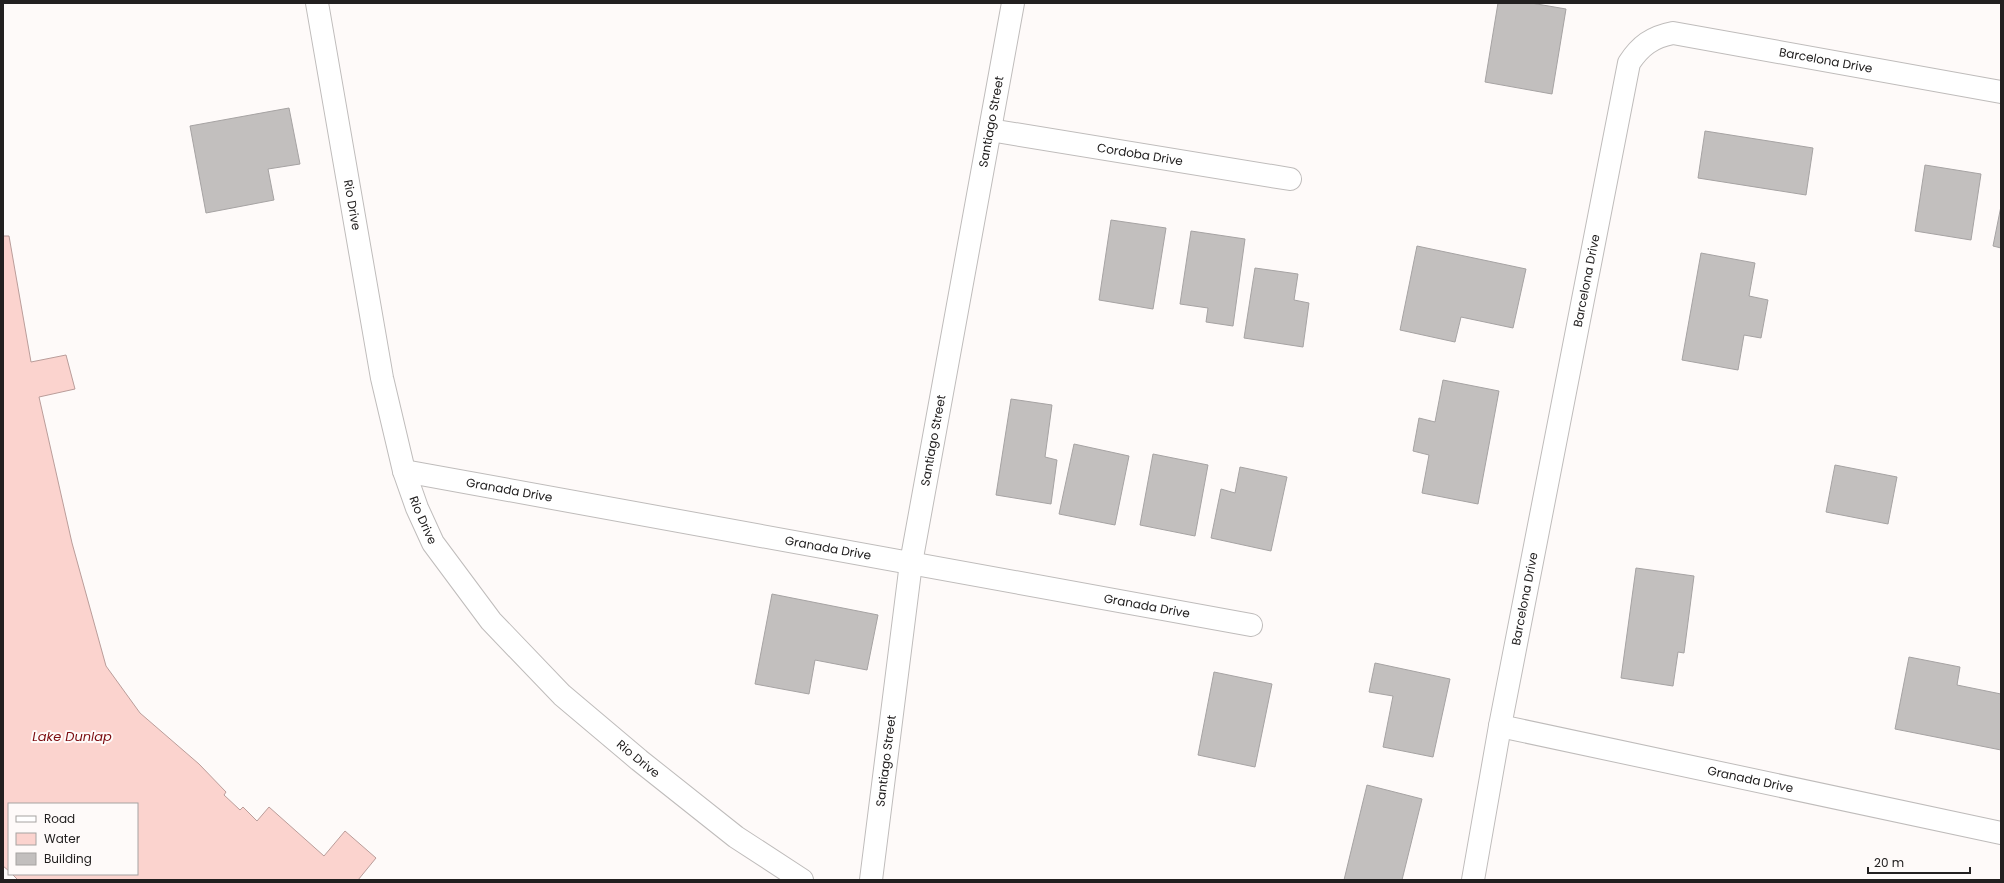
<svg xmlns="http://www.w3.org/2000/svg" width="2004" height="883" viewBox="0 0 2004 883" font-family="Poppins,sans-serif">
  <rect width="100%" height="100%" fill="#fefaf9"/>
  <!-- water -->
  <path fill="#fbd3ce" stroke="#ba9d9a" d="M3,236H9L31,362L66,355L75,389L39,397L72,543L106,666L140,713L199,764L226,792L224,795L240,810L243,807L257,821L269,807L324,856L345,831L376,858L358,880H18L12,874H137V804H9V871L3,866Z"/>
  <!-- building -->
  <path fill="#c2bfbe" stroke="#a6a3a3" d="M1498,3H1531L1566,9L1552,94L1485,82Z
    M289,108L300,164L268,169L274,200L206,213L190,126Z
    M1705,131L1813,148L1806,195L1698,178Z
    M1925,165L1981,174L1971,240L1915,231Z
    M2001,206V248L1993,246Z
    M1111,220L1166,228L1153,309L1099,300Z
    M1191,231L1245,239L1233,326L1206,322L1208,308L1180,304Z
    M1417,246L1526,269L1513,328L1461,317L1455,342L1400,330Z
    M1701,253L1755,263L1749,296L1768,300L1761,338L1744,335L1738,370L1682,360Z
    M1255,268L1298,274L1294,300L1309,303L1303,347L1244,338Z
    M1443,380L1499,391L1478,504L1422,493L1429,455L1413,451L1419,418L1435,422Z
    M1011,399L1052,405L1045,457L1057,460L1051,504L996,495Z
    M1074,444L1129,456L1115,525L1059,514Z
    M1153,454L1208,465L1195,536L1140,525Z
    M1835,465L1897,477L1888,524L1826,512Z
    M1240,467L1287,477L1271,551L1211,538L1221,489L1235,493Z
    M1636,568L1694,576L1684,653L1678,652L1673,686L1621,678Z
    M772,594L878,615L867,670L815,660L809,694L755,684Z
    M1909,657L1960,667L1957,685L2001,694V750L1895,729Z
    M1375,663L1450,679L1433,757L1383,747L1393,696L1369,692Z
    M1214,672L1272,684L1255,767L1198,755Z
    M1367,785L1422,799L1402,880H1344Z"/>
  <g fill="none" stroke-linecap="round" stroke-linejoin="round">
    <defs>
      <g id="street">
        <path id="s1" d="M317,3L382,378L404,471L417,508L433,543L491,621L562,695L639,760L736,837L802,880"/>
        <path id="s2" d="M990,130L1290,179"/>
        <path id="s3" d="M404,471L1251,625"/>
        <path id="s4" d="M1500,726L2001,833"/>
        <path id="s5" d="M871,880L911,563L1013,3"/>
        <path id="s6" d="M1473,880L1500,726L1629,63C1640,46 1652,37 1673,33L2001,92"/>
      </g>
    </defs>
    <!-- street casing -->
    <use href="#street" stroke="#bfbcbb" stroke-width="24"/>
    <!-- street -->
    <use href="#street" stroke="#fff" stroke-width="22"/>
  </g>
  <g text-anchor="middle" stroke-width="4" stroke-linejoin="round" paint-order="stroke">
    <!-- street labels -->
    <g font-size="12" fill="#222020" stroke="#fefaf9">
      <text dy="4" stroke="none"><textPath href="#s6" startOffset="1042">Barcelona Drive</textPath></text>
      <text dy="4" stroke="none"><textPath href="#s5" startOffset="768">Santiago Street</textPath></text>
      <text dy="4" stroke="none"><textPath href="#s2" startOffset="152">Cordoba Drive</textPath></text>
      <text dy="4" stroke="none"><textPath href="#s1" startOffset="205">Rio Drive</textPath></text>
      <text dy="4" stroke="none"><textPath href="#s6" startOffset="610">Barcelona Drive</textPath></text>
      <text dy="4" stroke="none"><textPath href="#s5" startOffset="444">Santiago Street</textPath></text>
      <text dy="4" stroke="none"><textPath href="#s3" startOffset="107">Granada Drive</textPath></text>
      <text dy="4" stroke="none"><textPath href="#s1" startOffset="529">Rio Drive</textPath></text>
      <text dy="4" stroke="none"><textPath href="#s3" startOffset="431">Granada Drive</textPath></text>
      <text dy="4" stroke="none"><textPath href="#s6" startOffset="286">Barcelona Drive</textPath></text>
      <text dy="4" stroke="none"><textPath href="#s3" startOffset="755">Granada Drive</textPath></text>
      <text dy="4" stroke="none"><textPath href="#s1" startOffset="853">Rio Drive</textPath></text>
      <text dy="4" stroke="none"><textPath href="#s5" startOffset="120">Santiago Street</textPath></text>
      <text dy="4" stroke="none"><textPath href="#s4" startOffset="256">Granada Drive</textPath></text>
    </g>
    <!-- water labels -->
    <g font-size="13" font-style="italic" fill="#7c0d11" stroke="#fefaf9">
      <text x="72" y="741">Lake Dunlap</text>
    </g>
  </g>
  <!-- border -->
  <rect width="2004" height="883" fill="none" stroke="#222020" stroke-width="8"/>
  <!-- legend -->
  <rect x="8" y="803" width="130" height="72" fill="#fefaf9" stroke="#a6a3a2"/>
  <rect x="16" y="816" width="20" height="6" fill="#ffffff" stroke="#a6a3a2"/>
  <text x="44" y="823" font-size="12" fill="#222020">Road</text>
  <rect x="16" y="833" width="20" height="12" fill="#fbd3ce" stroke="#a6a3a2"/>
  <text x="44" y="843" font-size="12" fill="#222020">Water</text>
  <rect x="16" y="853" width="20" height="12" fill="#c2bfbe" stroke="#a6a3a2"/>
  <text x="44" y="863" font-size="12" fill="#222020">Building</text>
  <!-- scale -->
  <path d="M1868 867v6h102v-6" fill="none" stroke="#222020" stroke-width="2"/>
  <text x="1874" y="867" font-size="12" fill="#222020" stroke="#fefaf9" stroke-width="3" paint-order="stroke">20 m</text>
</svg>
